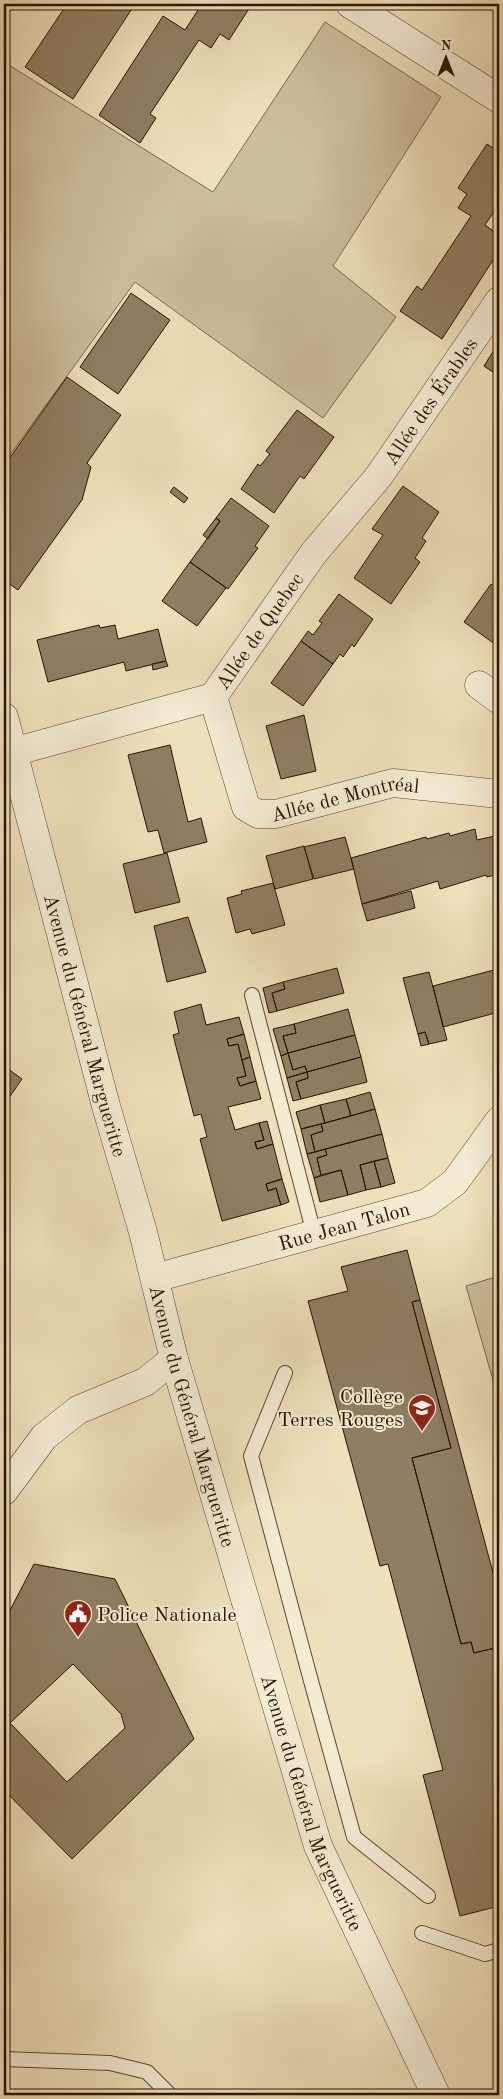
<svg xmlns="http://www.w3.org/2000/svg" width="503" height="2099" viewBox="0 0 503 2099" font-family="'Old Standard TT',serif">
  <rect width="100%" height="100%" fill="#eee0bb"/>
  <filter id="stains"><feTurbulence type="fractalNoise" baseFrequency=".004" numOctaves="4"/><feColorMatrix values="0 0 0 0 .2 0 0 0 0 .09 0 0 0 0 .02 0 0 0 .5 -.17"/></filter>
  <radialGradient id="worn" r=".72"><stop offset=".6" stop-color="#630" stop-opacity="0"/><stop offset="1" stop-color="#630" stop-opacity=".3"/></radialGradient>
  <!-- green -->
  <path fill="#ccbd9b" stroke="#7a684e" d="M325,22L441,97L333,266L396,317L323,418L135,282L4,463V62L213,192Z
    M499,1276V1401L466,1286Z"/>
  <!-- building -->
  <path fill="#8f7e61" stroke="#281300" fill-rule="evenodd" d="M67,4H135L73,99L25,67Z
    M202,4H252L229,40L220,34L211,48L199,40L150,114L156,118L140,143L99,115L163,16L185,30Z
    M487,144L499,152V204L485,225L499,235V251L442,339L400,311L417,286L422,290L471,216L458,208L467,194L458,188Z
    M131,293L170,320L118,394L80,367Z
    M499,342V376L484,366Z
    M67,377L121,415L87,463L91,467L82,500L18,590L4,580V466Z
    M297,410L334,437L304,479L300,476L274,513L241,489L258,464L260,466L270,454L266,451Z
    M403,486L439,512L422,538L426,541L415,558L420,562L391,604L354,578L383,535L372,529Z
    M174,487L188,498L184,503L170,492Z
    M231,498L269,526L255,546L258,548L228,589L190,562L220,521L216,518Z
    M216,518L220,521L208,539L203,535Z
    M190,562L226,588L197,626L162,601Z
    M491,584L499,590V647L464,622Z
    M339,594L373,619L354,647L352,644L343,657L340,654L333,664L301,641L308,631L313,635L322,623L319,621Z
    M99,625L100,628L115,625L118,639L158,629L166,661L126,671L124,662L48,682L37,640Z
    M301,641L333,664L303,706L271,683Z
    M166,661L168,666L153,670L152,664Z
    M304,715L316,771L281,779L266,726Z
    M170,745L188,822L201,818L207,842L164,853L158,830L148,832L128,755Z
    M475,829L477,840L499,835V874L487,877L486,875L440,889L438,881L362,904L351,858L426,837L427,839L449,833L450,836Z
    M345,837L354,869L314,879L304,847Z
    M304,846L313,879L275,889L266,856Z
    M167,853L180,902L135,913L123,864Z
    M273,883L285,925L252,934L250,929L236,933L227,898L242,894L241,891Z
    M411,891L415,908L367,921L362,904Z
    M188,917L206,972L167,982L154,926Z
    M337,968L344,993L277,1011L272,993L285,989L283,982Z
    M499,968V992L494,970Z
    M494,970L499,992V1012L443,1027L433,986Z
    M429,972L447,1040L429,1044L425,1032L418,1034L403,978Z
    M283,982L285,989L272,993L277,1011L269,1013L263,988Z
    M201,1004L206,1025L239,1017L244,1034L227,1039L229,1046L238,1044L246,1076L237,1078L240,1086L256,1081L261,1099L228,1107L235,1130L259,1123L264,1140L255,1142L257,1149L273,1144L282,1179L266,1184L268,1191L276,1188L281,1205L222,1221L200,1139L207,1137L201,1114L194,1116L173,1035L179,1033L174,1012Z
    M348,1009L355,1035L288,1053L283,1036L296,1033L294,1024Z
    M294,1024L296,1033L283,1036L288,1053L281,1056L273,1029Z
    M425,1032L429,1044L421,1046L418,1034Z
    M244,1034L250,1057L242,1060L238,1044L229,1046L227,1039Z
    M355,1035L361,1057L307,1072L305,1066L293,1070L288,1053Z
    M288,1053L293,1070L305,1066L307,1072L287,1078L281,1056Z
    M250,1057L256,1081L240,1086L237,1078L246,1076L242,1060Z
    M361,1057L367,1082L301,1099L296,1082L308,1078L307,1072Z
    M4,1066L22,1079L4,1105Z
    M307,1072L308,1078L296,1082L301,1099L293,1101L287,1078Z
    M370,1092L375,1109L351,1116L346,1099Z
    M346,1099L351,1116L325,1123L320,1105Z
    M320,1105L325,1123L301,1129L296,1112Z
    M375,1109L382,1134L315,1152L311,1135L323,1131L321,1124Z
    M267,1121L273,1144L257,1149L255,1142L264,1140L259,1123Z
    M321,1124L323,1131L311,1135L315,1152L307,1154L301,1129Z
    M382,1134L388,1158L360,1165L366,1190L348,1195L341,1170L321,1175L317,1158L327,1155L325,1149Z
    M325,1149L327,1155L317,1158L321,1175L314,1178L307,1154Z
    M388,1158L395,1183L381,1187L374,1161Z
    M374,1161L381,1187L366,1190L360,1165Z
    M341,1170L348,1195L320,1202L314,1178Z
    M282,1179L289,1202L281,1205L276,1188L268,1191L266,1184Z
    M407,1250L420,1300L412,1302L451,1448L412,1458L461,1644L471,1642L474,1653L499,1647V1906L460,1916L423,1775L443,1770L388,1564L380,1566L308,1301L348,1291L341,1267Z
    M420,1300L499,1595V1647L474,1653L471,1642L461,1644L412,1458L451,1448L412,1302Z
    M34,1564L115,1579L194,1739L72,1859L4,1790V1622ZM73,1664L121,1714L125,1728L67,1782L10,1723Z"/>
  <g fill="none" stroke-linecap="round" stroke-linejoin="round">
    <defs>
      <path id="service" d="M252,995L314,1234
        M285,1373L251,1456L308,1670L354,1837L428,1896
        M422,1933L485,1954L499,1950
        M4,2059L110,2063L147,2072L170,2095"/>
      <g id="minor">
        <path d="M350,4L499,99"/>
        <path d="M479,685L499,700"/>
        <path id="s1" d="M213,697L246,807L258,814H276L393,783L499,794"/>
        <path id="s2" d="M13,752L213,697L313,554L379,476L499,301"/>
        <path id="s3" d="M155,1278L427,1203L455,1182L499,1121"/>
        <path d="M4,1491L44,1437L78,1410L145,1382L174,1359"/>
      </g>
      <g id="tertiary">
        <path id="s4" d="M4,717L106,1106L143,1232L174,1359L318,1846L436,2095"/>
      </g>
    </defs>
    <!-- service casing -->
    <use href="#service" stroke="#5a462f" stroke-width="16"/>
    <!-- minor casing -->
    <use href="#minor" stroke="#5a462f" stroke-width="29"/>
    <!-- tertiary casing -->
    <use href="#tertiary" stroke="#5a462f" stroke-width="29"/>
    <!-- service -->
    <use href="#service" stroke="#f4ebd3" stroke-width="14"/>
    <!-- minor -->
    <use href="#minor" stroke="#f4ebd3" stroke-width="28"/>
    <!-- tertiary -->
    <use href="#tertiary" stroke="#f4ebd3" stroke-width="28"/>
  </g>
  <!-- icons -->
  <defs>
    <symbol id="school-pin" viewBox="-11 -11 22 30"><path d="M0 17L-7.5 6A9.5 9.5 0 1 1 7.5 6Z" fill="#8f2418" stroke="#f4ebd3"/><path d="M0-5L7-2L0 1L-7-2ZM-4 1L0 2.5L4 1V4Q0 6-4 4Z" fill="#fff"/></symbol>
    <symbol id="civic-pin" viewBox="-11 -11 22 30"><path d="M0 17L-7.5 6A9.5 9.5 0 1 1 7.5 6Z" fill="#8f2418" stroke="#f4ebd3"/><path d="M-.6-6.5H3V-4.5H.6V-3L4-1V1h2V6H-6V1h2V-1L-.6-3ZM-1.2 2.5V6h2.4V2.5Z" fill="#fff"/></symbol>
  </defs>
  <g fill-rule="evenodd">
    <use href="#school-pin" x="406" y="1392" width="32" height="43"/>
    <use href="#civic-pin" x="62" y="1598" width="32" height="43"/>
  </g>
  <g text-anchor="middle" stroke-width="4" stroke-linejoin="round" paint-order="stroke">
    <!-- street labels -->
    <g font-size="20" fill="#281300" stroke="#f4ebd3">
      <text dy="7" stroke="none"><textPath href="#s2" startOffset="575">Allée des Érables</textPath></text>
      <text dy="7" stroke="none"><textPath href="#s2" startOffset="288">Allée de Quebec</textPath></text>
      <text dy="7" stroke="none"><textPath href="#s1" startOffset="218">Allée de Montréal</textPath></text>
      <text dy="7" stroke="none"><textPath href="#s4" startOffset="319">Avenue du Général Margueritte</textPath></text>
      <text dy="7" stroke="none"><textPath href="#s3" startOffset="196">Rue Jean Talon</textPath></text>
      <text dy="7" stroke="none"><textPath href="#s4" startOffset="724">Avenue du Général Margueritte</textPath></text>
      <text dy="7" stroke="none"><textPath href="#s4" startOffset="1129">Avenue du Général Margueritte</textPath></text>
    </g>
    <!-- poi labels -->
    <g font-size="20" fill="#281300" stroke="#f4ebd3" text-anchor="end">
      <text x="403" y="1403">Collège<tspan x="403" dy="23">Terres Rouges</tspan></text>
      <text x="97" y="1621" text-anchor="start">Police Nationale</text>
    </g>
  </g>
  <!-- margin -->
  <rect width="503" height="2099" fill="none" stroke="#eee0bb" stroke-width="20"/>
  <rect x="5" y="5" width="493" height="2089" fill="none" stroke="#281300" stroke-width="2.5"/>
  <rect x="10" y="10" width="483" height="2079" fill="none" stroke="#281300"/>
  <!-- north arrow -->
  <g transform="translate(446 58)" stroke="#f4ebd3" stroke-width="4" paint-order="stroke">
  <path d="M0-4L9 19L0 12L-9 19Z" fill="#281300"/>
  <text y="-8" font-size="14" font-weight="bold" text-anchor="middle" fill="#281300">N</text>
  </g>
  <rect width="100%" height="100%" filter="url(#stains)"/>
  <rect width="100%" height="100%" fill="url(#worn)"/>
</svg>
